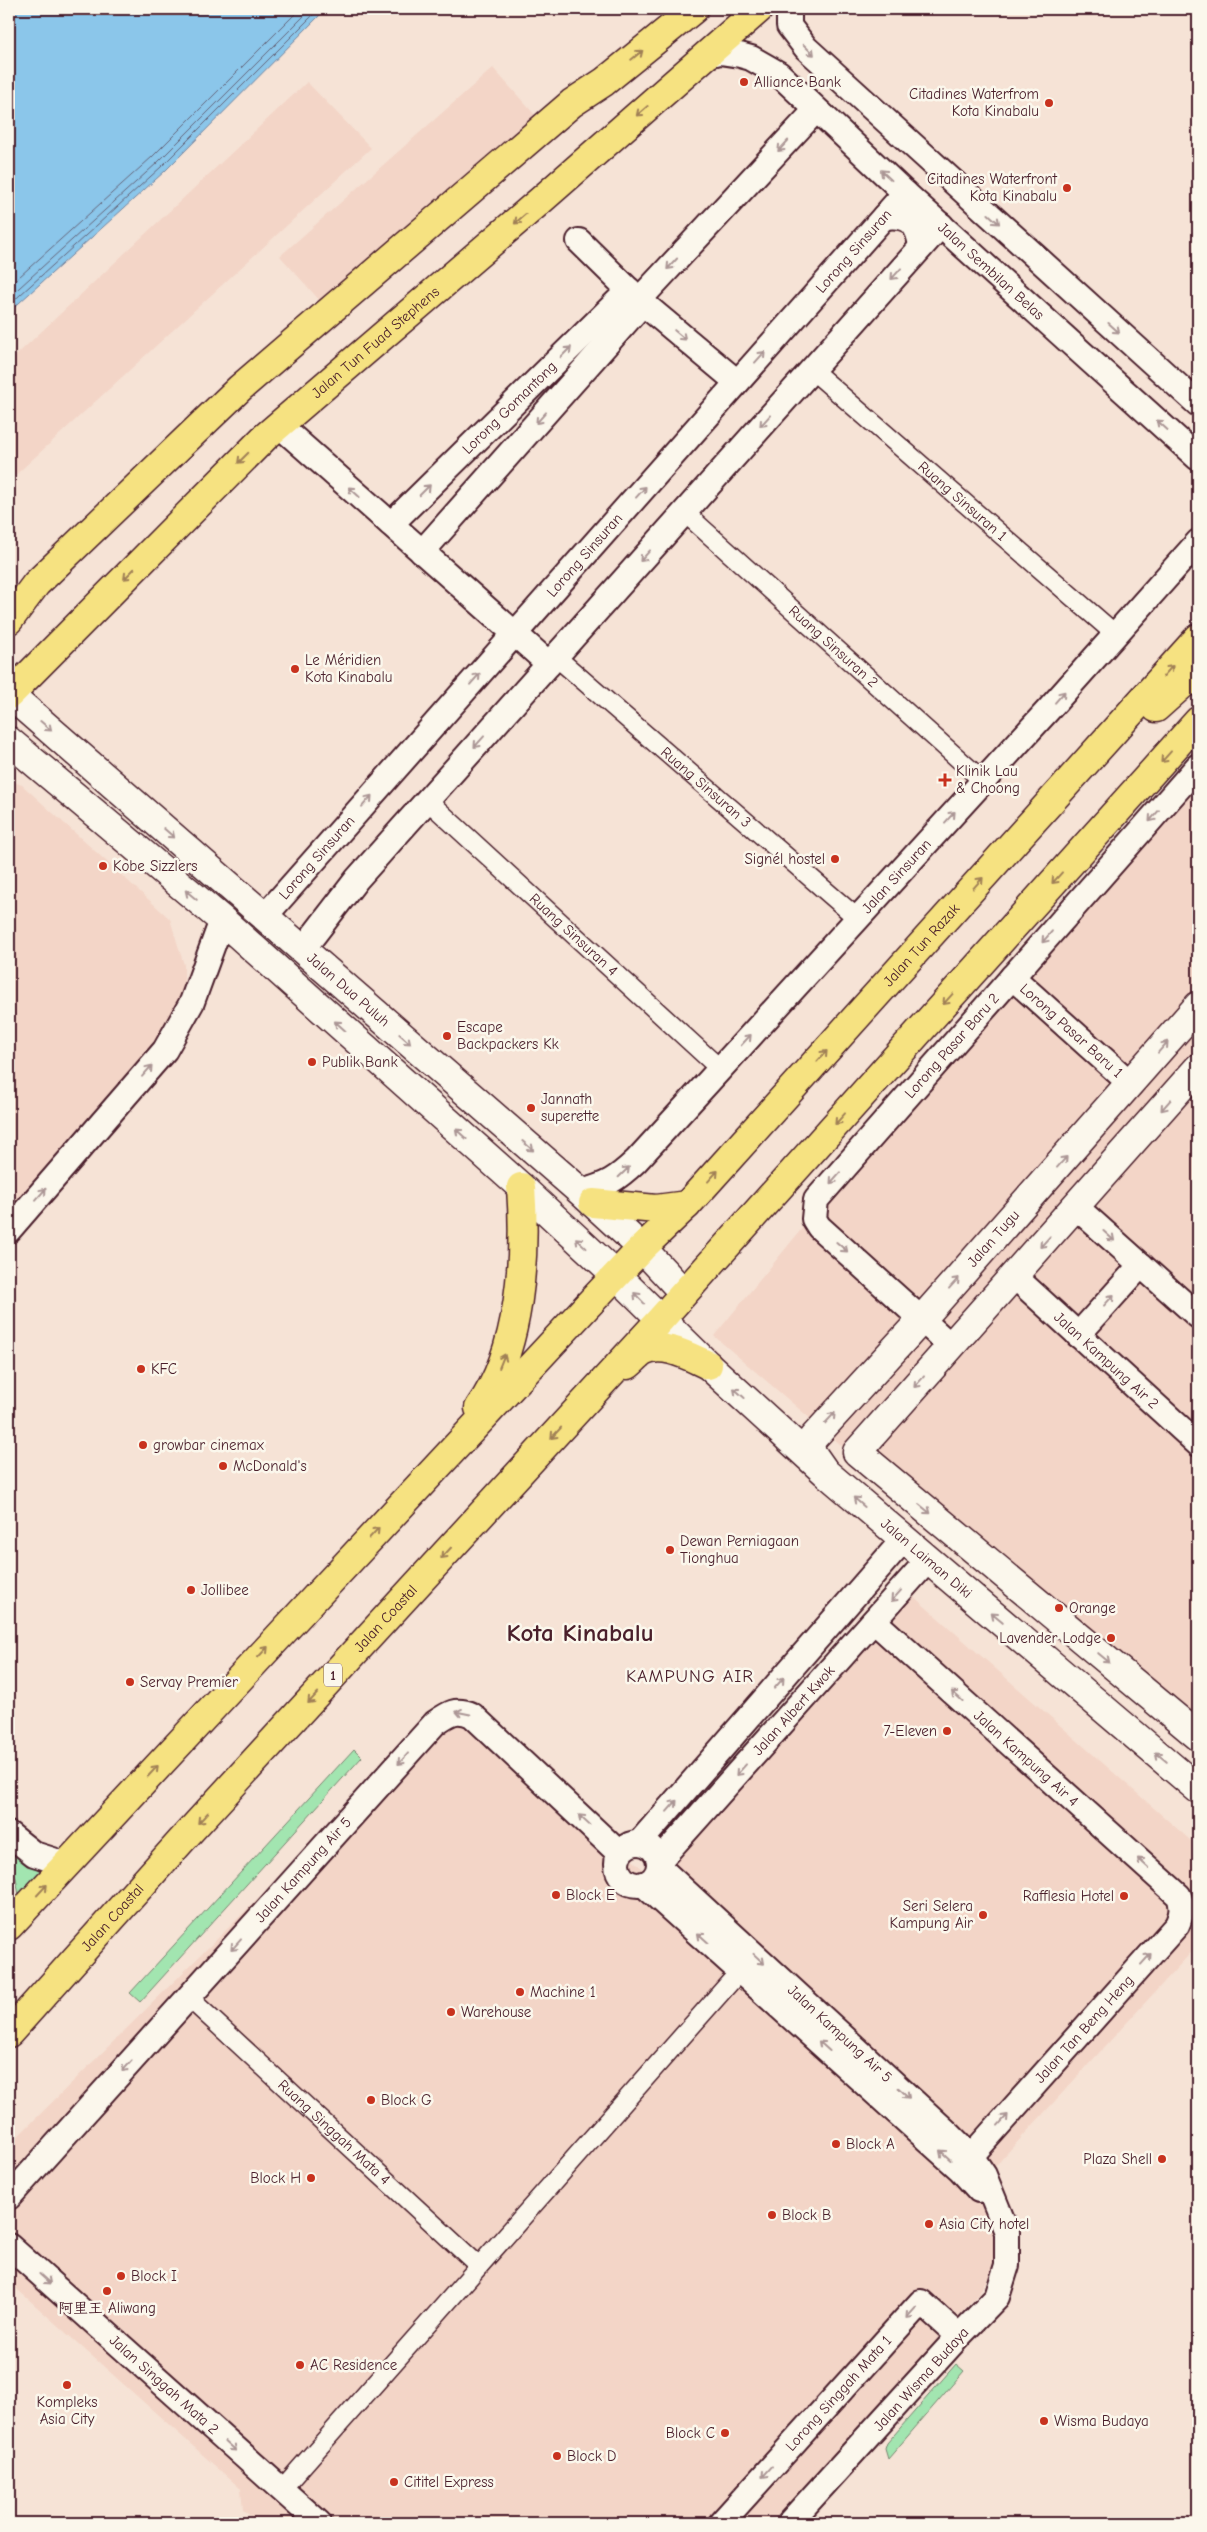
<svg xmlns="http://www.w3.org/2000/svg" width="1207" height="2532" viewBox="0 0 1207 2532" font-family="'Comic Neue','LXGW WenKai TC',sans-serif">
  <rect width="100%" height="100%" fill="#f6e3d6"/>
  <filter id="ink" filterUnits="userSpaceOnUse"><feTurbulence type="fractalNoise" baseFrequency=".02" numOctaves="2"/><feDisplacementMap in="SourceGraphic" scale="10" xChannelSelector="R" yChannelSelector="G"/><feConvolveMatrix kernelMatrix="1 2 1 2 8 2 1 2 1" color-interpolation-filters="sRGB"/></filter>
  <g filter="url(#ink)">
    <!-- built -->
    <path fill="#f3d5c7" d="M493,68L535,115L322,303L280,256Z
      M307,82L371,148L9,481V362Z
      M1198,745V1751L714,1336Z
      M9,780L22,785L170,919L184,965V1001L164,1040L9,1214Z
      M912,1595L1198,1847V1945L988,2174L1002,2197L998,2259L980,2292L775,2523H259L243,2510L241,2489L9,2282V2145L435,1723L472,1715L657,1882Z"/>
    <!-- green -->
    <path fill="#a2e5b0" stroke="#76826e" d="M354,1749L362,1757L140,2002L130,1993Z
      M9,1849L40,1871L57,1876L20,1901L16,1878L9,1867Z
      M956,2364L964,2371L888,2459L885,2449L887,2443Z"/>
    <!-- water -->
    <path fill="#8bc6ea" stroke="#71839e" d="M9,9H326L165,171L9,312Z"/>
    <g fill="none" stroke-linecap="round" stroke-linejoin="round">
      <!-- shore -->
      <path stroke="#646277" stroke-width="1" d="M9,286L152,157L300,9
        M9,297L157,163L311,9
        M9,305L161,167L319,9"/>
      <defs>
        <g id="pedestrian">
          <path id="s1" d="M811,369L1115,634"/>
          <path id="s2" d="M684,512L983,781"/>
          <path id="s3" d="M555,656L857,918"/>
          <path id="s4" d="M427,800L719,1068"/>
          <path id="s5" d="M188,1997L479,2266"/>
          <path d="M281,2490L740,1971"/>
        </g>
        <g id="minor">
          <path d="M789,9V26L806,48L1198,404"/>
          <path id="s6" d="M705,56L720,52L740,55L751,58L779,74L905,193L1198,458"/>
          <path d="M884,217C909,214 918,223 921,247"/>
          <path d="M579,241L639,300L737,382"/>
          <path d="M639,300L816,110"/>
          <path d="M279,425L549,664"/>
          <path id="s7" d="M391,524L629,290"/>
          <path d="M422,552L643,303"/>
          <path id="s8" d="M265,916L905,193"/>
          <path d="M303,949L357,879L941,225"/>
          <path id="s9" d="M1012,977L1131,1084"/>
          <path id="s10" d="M581,1192C607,1185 616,1180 636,1161L1050,708L1198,542"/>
          <path d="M1076,1207L1198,1316"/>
          <path d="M9,1230L165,1050L192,1002L222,920"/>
          <path id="s11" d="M1014,1276L1198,1444"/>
          <path d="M1078,1335L1141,1265"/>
          <path id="s12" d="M951,1346L819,1227L814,1219L816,1200L1198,766"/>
          <path id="s13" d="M874,1621L1179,1896C1183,1907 1182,1914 1177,1925L971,2156"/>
          <path d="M9,1834L34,1854L53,1860L62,1868"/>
          <path d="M640,1842L903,1540"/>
          <circle cx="638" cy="1864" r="21"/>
          <path id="s14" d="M659,1861L928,1560"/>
          <path id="s15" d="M659,1867L949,2134L971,2156L984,2175L1007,2232V2265L997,2297L959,2336L789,2523"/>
          <path d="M643,1884L960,2169L979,2190"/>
          <path id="s16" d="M9,2197L435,1723C449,1713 456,1708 472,1715L619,1853"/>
          <path id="s17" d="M9,2246L319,2523"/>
          <path id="s18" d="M721,2523L921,2302L959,2336"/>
        </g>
        <g id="tertiary">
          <path id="s19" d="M9,694L581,1192L642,1248L683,1292"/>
          <path id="s20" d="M9,741L222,920L521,1187L617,1276L708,1365L825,1472L1198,1789"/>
          <path d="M1198,1068L857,1452L1198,1736"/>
          <path id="s21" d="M823,1469L809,1449L813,1438L922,1319L1198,1006"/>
        </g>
        <g id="primary">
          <path d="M9,620L36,584L240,388L572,103L604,82L694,9"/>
          <path id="s22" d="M9,695L265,437L540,201L759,9"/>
        </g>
        <g id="trunk">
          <path d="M1156,708L1184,683L1198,678"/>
          <path d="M593,1203L656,1209L687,1205"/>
          <path d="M628,1365C633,1361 638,1355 643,1352C663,1341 690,1357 708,1365"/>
          <path d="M479,1408C521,1351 526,1255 521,1187"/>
          <path id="s23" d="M9,1926L587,1306L642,1248L687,1205L1198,638"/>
          <path id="s24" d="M9,2033L182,1840L660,1320L1198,721"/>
        </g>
      </defs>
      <!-- pedestrian casing -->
      <use href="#pedestrian" stroke="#4a1f2b" stroke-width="21"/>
      <!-- minor casing -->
      <use href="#minor" stroke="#4a1f2b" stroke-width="28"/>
      <!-- tertiary casing -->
      <use href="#tertiary" stroke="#4a1f2b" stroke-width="31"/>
      <!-- primary casing -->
      <use href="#primary" stroke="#4a1f2b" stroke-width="31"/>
      <!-- trunk casing -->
      <use href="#trunk" stroke="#4a1f2b" stroke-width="31"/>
      <!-- pedestrian -->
      <use href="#pedestrian" stroke="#fbf7ec" stroke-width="18"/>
      <!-- minor -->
      <use href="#minor" stroke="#fbf7ec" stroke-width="24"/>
      <!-- tertiary -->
      <use href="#tertiary" stroke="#fbf7ec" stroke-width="28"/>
      <!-- primary -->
      <use href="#primary" stroke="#f6e281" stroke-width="28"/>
      <!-- trunk -->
      <use href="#trunk" stroke="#f6e281" stroke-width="28"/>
    </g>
    <!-- one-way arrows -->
    <defs><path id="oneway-shaft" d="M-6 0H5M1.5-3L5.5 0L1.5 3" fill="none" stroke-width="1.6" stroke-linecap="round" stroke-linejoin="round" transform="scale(1.25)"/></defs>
    <g stroke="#ab9695">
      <use href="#oneway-shaft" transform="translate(809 50) rotate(45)"/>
      <use href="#oneway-shaft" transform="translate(783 146) rotate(133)"/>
      <use href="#oneway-shaft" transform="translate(886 175) rotate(-137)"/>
      <use href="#oneway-shaft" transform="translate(994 219) rotate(42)"/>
      <use href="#oneway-shaft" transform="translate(672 264) rotate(133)"/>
      <use href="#oneway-shaft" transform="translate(896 274) rotate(132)"/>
      <use href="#oneway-shaft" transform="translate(1114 328) rotate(42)"/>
      <use href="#oneway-shaft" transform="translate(680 335) rotate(40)"/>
      <use href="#oneway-shaft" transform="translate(566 352) rotate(-45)"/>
      <use href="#oneway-shaft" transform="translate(760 357) rotate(-48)"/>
      <use href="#oneway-shaft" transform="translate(541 418) rotate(132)"/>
      <use href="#oneway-shaft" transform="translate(765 421) rotate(132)"/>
      <use href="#oneway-shaft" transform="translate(1162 425) rotate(-138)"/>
      <use href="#oneway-shaft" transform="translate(425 490) rotate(-45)"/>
      <use href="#oneway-shaft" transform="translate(354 492) rotate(-138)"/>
      <use href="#oneway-shaft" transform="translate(641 492) rotate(-48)"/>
      <use href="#oneway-shaft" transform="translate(645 556) rotate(132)"/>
      <use href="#oneway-shaft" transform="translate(475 679) rotate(-49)"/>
      <use href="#oneway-shaft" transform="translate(1060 697) rotate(-49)"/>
      <use href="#oneway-shaft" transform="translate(46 726) rotate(41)"/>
      <use href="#oneway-shaft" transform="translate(479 742) rotate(132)"/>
      <use href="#oneway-shaft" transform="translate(367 801) rotate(-49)"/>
      <use href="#oneway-shaft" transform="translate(1154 816) rotate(131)"/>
      <use href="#oneway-shaft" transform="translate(950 817) rotate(-48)"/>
      <use href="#oneway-shaft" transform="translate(169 833) rotate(41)"/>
      <use href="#oneway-shaft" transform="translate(191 895) rotate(-140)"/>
      <use href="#oneway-shaft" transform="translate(1047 937) rotate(131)"/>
      <use href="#oneway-shaft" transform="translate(340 1026) rotate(-138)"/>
      <use href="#oneway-shaft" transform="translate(405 1039) rotate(41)"/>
      <use href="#oneway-shaft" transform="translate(746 1040) rotate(-47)"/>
      <use href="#oneway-shaft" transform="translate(1163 1047) rotate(-49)"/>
      <use href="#oneway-shaft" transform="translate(147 1071) rotate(-49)"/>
      <use href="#oneway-shaft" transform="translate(1166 1105) rotate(131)"/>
      <use href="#oneway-shaft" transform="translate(461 1134) rotate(-138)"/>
      <use href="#oneway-shaft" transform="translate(528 1146) rotate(41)"/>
      <use href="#oneway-shaft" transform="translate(1062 1162) rotate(-48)"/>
      <use href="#oneway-shaft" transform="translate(624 1172) rotate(-44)"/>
      <use href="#oneway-shaft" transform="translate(835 1178) rotate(131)"/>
      <use href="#oneway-shaft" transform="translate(41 1194) rotate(-49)"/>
      <use href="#oneway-shaft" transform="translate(1109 1236) rotate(42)"/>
      <use href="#oneway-shaft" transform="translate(1045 1242) rotate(132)"/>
      <use href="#oneway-shaft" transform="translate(581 1243) rotate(-137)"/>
      <use href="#oneway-shaft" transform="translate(842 1247) rotate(41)"/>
      <use href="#oneway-shaft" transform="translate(954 1283) rotate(-48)"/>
      <use href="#oneway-shaft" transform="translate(639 1298) rotate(-134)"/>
      <use href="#oneway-shaft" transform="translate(1109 1300) rotate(-48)"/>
      <use href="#oneway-shaft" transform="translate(919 1382) rotate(132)"/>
      <use href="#oneway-shaft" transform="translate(739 1393) rotate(-138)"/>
      <use href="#oneway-shaft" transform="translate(830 1418) rotate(-47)"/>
      <use href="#oneway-shaft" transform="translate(859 1502) rotate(-139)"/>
      <use href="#oneway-shaft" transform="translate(925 1509) rotate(39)"/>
      <use href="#oneway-shaft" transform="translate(896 1596) rotate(132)"/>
      <use href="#oneway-shaft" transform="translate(997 1618) rotate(-140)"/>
      <use href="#oneway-shaft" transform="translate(1104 1658) rotate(40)"/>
      <use href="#oneway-shaft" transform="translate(779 1683) rotate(-49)"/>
      <use href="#oneway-shaft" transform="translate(957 1696) rotate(-138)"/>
      <use href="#oneway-shaft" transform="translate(463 1713) rotate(-168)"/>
      <use href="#oneway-shaft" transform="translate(1161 1757) rotate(-140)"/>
      <use href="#oneway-shaft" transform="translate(403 1759) rotate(132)"/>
      <use href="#oneway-shaft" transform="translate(741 1770) rotate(132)"/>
      <use href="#oneway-shaft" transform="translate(672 1806) rotate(-49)"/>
      <use href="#oneway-shaft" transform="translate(584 1820) rotate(-137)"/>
      <use href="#oneway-shaft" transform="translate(1143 1863) rotate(-138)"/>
      <use href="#oneway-shaft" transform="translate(703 1938) rotate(-138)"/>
      <use href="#oneway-shaft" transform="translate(236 1945) rotate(132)"/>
      <use href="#oneway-shaft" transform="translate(759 1959) rotate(43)"/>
      <use href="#oneway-shaft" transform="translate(1146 1959) rotate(-48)"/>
      <use href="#oneway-shaft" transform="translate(824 2046) rotate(-138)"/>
      <use href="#oneway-shaft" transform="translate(127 2066) rotate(132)"/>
      <use href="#oneway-shaft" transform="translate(904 2093) rotate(43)"/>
      <use href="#oneway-shaft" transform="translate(1003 2120) rotate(-48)"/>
      <use href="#oneway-shaft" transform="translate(945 2155) rotate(-138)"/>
      <use href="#oneway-shaft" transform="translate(45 2279) rotate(42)"/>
      <use href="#oneway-shaft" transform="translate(911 2313) rotate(132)"/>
      <use href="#oneway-shaft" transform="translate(231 2446) rotate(42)"/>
      <use href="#oneway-shaft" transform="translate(767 2472) rotate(132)"/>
    </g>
    <g stroke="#a08056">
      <use href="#oneway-shaft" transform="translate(637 55) rotate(-39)"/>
      <use href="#oneway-shaft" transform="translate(642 111) rotate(139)"/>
      <use href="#oneway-shaft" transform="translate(520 219) rotate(139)"/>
      <use href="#oneway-shaft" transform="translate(243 458) rotate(135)"/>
      <use href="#oneway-shaft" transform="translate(129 574) rotate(135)"/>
      <use href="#oneway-shaft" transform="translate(1168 671) rotate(-48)"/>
      <use href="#oneway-shaft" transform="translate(1166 757) rotate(132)"/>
      <use href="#oneway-shaft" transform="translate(1057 878) rotate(132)"/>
      <use href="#oneway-shaft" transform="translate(978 883) rotate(-48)"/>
      <use href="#oneway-shaft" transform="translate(948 999) rotate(132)"/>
      <use href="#oneway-shaft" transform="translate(822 1056) rotate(-48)"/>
      <use href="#oneway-shaft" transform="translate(840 1119) rotate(132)"/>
      <use href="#oneway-shaft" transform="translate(713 1176) rotate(-48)"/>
      <use href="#oneway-shaft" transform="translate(502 1361) rotate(-68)"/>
      <use href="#oneway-shaft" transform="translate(556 1433) rotate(133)"/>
      <use href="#oneway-shaft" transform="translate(374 1533) rotate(-47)"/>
      <use href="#oneway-shaft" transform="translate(446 1553) rotate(133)"/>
      <use href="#oneway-shaft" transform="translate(263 1652) rotate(-47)"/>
      <use href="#oneway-shaft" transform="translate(313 1698) rotate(133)"/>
      <use href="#oneway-shaft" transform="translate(153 1771) rotate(-47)"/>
      <use href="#oneway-shaft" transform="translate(203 1818) rotate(133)"/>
      <use href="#oneway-shaft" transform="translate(42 1890) rotate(-47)"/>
    </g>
  </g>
  <!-- markers -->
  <g fill="#c8321e" stroke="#fbf7ec" stroke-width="2">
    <circle cx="744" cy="82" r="5"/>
    <circle cx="1049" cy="103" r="5"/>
    <circle cx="1067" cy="188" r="5"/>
    <circle cx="295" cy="669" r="5"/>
    <path d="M942.5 772.5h5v5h5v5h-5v5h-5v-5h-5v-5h5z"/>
    <circle cx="835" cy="859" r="5"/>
    <circle cx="103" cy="866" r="5"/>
    <circle cx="447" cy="1036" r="5"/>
    <circle cx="312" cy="1062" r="5"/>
    <circle cx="531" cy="1108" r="5"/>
    <circle cx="141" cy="1369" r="5"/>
    <circle cx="143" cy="1445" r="5"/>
    <circle cx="223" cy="1466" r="5"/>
    <circle cx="670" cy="1550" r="5"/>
    <circle cx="191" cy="1590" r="5"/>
    <circle cx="1059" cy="1608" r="5"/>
    <circle cx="1111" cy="1638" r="5"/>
    <circle cx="130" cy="1682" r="5"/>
    <circle cx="947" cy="1731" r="5"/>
    <circle cx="556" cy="1895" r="5"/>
    <circle cx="1124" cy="1896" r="5"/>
    <circle cx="983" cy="1915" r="5"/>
    <circle cx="520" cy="1992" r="5"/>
    <circle cx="451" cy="2012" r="5"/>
    <circle cx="371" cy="2100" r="5"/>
    <circle cx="836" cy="2144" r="5"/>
    <circle cx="1162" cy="2159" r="5"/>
    <circle cx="311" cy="2178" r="5"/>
    <circle cx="772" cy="2215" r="5"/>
    <circle cx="929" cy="2224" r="5"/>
    <circle cx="121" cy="2276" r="5"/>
    <circle cx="107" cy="2291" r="5"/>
    <circle cx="300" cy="2365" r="5"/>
    <circle cx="67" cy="2385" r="5"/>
    <circle cx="1044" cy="2421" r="5"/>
    <circle cx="725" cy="2433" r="5"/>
    <circle cx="557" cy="2456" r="5"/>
    <circle cx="394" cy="2482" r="5"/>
  </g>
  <g text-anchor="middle" stroke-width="5" stroke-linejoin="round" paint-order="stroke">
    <!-- shield labels -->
    <rect fill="#fbf7ec" stroke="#7f6065" stroke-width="1" x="324" y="1663.5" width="18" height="23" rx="4"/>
    <g font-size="14" font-weight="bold" fill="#4a1f2b">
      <text x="333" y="1680">1</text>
    </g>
    <!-- poi labels -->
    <g font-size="15" fill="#4a1f2b" stroke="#fbf7ec" text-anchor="start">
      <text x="754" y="87">Alliance Bank</text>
      <text x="1039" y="99" text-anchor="end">Citadines Waterfrom<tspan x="1039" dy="17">Kota Kinabalu</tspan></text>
      <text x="1057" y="184" text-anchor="end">Citadines Waterfront<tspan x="1057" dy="17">Kota Kinabalu</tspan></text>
      <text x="305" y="665">Le Méridien<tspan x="305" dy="17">Kota Kinabalu</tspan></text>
      <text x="956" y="776">Klinik Lau<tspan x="956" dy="17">&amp; Choong</tspan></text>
      <text x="825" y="864" text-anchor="end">Signél hostel</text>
      <text x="113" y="871">Kobe Sizzlers</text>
      <text x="457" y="1032">Escape<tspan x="457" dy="17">Backpackers Kk</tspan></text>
      <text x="322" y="1067">Publik Bank</text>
      <text x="541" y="1104">Jannath<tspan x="541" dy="17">superette</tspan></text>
      <text x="151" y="1374">KFC</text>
      <text x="153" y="1450">growbar cinemax</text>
      <text x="233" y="1471">McDonald's</text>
      <text x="680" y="1546">Dewan Perniagaan<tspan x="680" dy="17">Tionghua</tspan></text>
      <text x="201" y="1595">Jollibee</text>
      <text x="1069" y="1613">Orange</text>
      <text x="1101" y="1643" text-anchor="end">Lavender Lodge</text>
      <text x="140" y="1687">Servay Premier</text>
      <text x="937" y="1736" text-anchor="end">7-Eleven</text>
      <text x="566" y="1900">Block E</text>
      <text x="1114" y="1901" text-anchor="end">Rafflesia Hotel</text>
      <text x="973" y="1911" text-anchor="end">Seri Selera<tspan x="973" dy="17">Kampung Air</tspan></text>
      <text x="530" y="1997">Machine 1</text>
      <text x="461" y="2017">Warehouse</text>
      <text x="381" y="2105">Block G</text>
      <text x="846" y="2149">Block A</text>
      <text x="1152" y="2164" text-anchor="end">Plaza Shell</text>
      <text x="301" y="2183" text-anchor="end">Block H</text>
      <text x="782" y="2220">Block B</text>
      <text x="939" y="2229">Asia City hotel</text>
      <text x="131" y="2281">Block I</text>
      <text x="107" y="2313" text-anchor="middle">阿里王 Aliwang</text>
      <text x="310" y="2370">AC Residence</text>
      <text x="67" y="2407" text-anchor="middle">Kompleks<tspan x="67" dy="17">Asia City</tspan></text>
      <text x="1054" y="2426">Wisma Budaya</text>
      <text x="715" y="2438" text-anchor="end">Block C</text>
      <text x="567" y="2461">Block D</text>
      <text x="404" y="2487">Cititel Express</text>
    </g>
    <!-- street labels -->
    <g font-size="15" fill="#4a1f2b" stroke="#fbf7ec">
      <text dy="5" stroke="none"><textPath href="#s8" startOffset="888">Lorong Sinsuran</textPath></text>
      <text dy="5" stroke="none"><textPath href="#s6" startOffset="369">Jalan Sembilan Belas</textPath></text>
      <text dy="5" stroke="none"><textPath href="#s22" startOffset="509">Jalan Tun Fuad Stephens</textPath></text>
      <text dy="5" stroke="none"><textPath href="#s7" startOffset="166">Lorong Gomantong</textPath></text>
      <text dy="5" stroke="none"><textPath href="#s1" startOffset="201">Ruang Sinsuran 1</textPath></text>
      <text dy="5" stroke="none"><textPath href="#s8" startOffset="482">Lorong Sinsuran</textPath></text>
      <text dy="5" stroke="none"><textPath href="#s2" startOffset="201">Ruang Sinsuran 2</textPath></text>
      <text dy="5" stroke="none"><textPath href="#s3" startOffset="200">Ruang Sinsuran 3</textPath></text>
      <text dy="5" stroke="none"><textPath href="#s8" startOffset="78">Lorong Sinsuran</textPath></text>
      <text dy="5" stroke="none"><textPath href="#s10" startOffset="450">Jalan Sinsuran</textPath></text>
      <text dy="5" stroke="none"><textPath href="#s4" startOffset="199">Ruang Sinsuran 4</textPath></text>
      <text dy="5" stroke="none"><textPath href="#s23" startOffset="1340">Jalan Tun Razak</textPath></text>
      <text dy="5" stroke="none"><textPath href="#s19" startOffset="450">Jalan Dua Puluh</textPath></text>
      <text dy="5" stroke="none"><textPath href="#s9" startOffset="80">Lorong Pasar Baru 1</textPath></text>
      <text dy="5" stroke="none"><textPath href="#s12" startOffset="412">Lorong Pasar Baru 2</textPath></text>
      <text dy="5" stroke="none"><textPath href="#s21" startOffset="305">Jalan Tugu</textPath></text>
      <text dy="5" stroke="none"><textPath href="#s11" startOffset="125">Jalan Kampung Air 2</textPath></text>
      <text dy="5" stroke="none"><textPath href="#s20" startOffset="1229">Jalan Laiman Diki</textPath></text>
      <text dy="5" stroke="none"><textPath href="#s24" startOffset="560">Jalan Coastal</textPath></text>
      <text dy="5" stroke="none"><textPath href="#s14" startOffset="202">Jalan Albert Kwok</textPath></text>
      <text dy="5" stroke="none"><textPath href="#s13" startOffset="205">Jalan Kampung Air 4</textPath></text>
      <text dy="5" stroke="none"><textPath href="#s16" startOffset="440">Jalan Kampung Air 5</textPath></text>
      <text dy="5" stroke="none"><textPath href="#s24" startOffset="155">Jalan Coastal</textPath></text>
      <text transform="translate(1084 2029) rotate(-48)" y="5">Jalan Tan Beng Heng</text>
      <text dy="5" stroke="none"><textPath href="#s15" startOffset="246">Jalan Kampung Air 5</textPath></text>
      <text dy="5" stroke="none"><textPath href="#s5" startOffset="199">Ruang Singgah Mata 4</textPath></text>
      <text transform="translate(921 2379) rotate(-48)" y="5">Jalan Wisma Budaya</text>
      <text dy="5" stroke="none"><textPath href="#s17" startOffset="208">Jalan Singgah Mata 2</textPath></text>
      <text dy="5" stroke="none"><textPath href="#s18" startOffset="175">Lorong Singgah Mata 1</textPath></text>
    </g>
    <!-- quarter labels -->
    <g font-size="18" letter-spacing="1" fill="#4a1f2b" stroke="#fbf7ec">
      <text x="690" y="1682">KAMPUNG AIR</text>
    </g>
    <!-- town labels -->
    <g font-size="25" font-weight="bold" fill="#4a1f2b" stroke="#fbf7ec">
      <text x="580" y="1641">Kota Kinabalu</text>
    </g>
  </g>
  <!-- margin -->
  <rect width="1207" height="2532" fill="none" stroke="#fbf7ec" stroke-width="30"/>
  <rect x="15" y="15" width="1177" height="2502" fill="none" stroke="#4a1f2b" stroke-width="2" filter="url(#ink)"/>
</svg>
